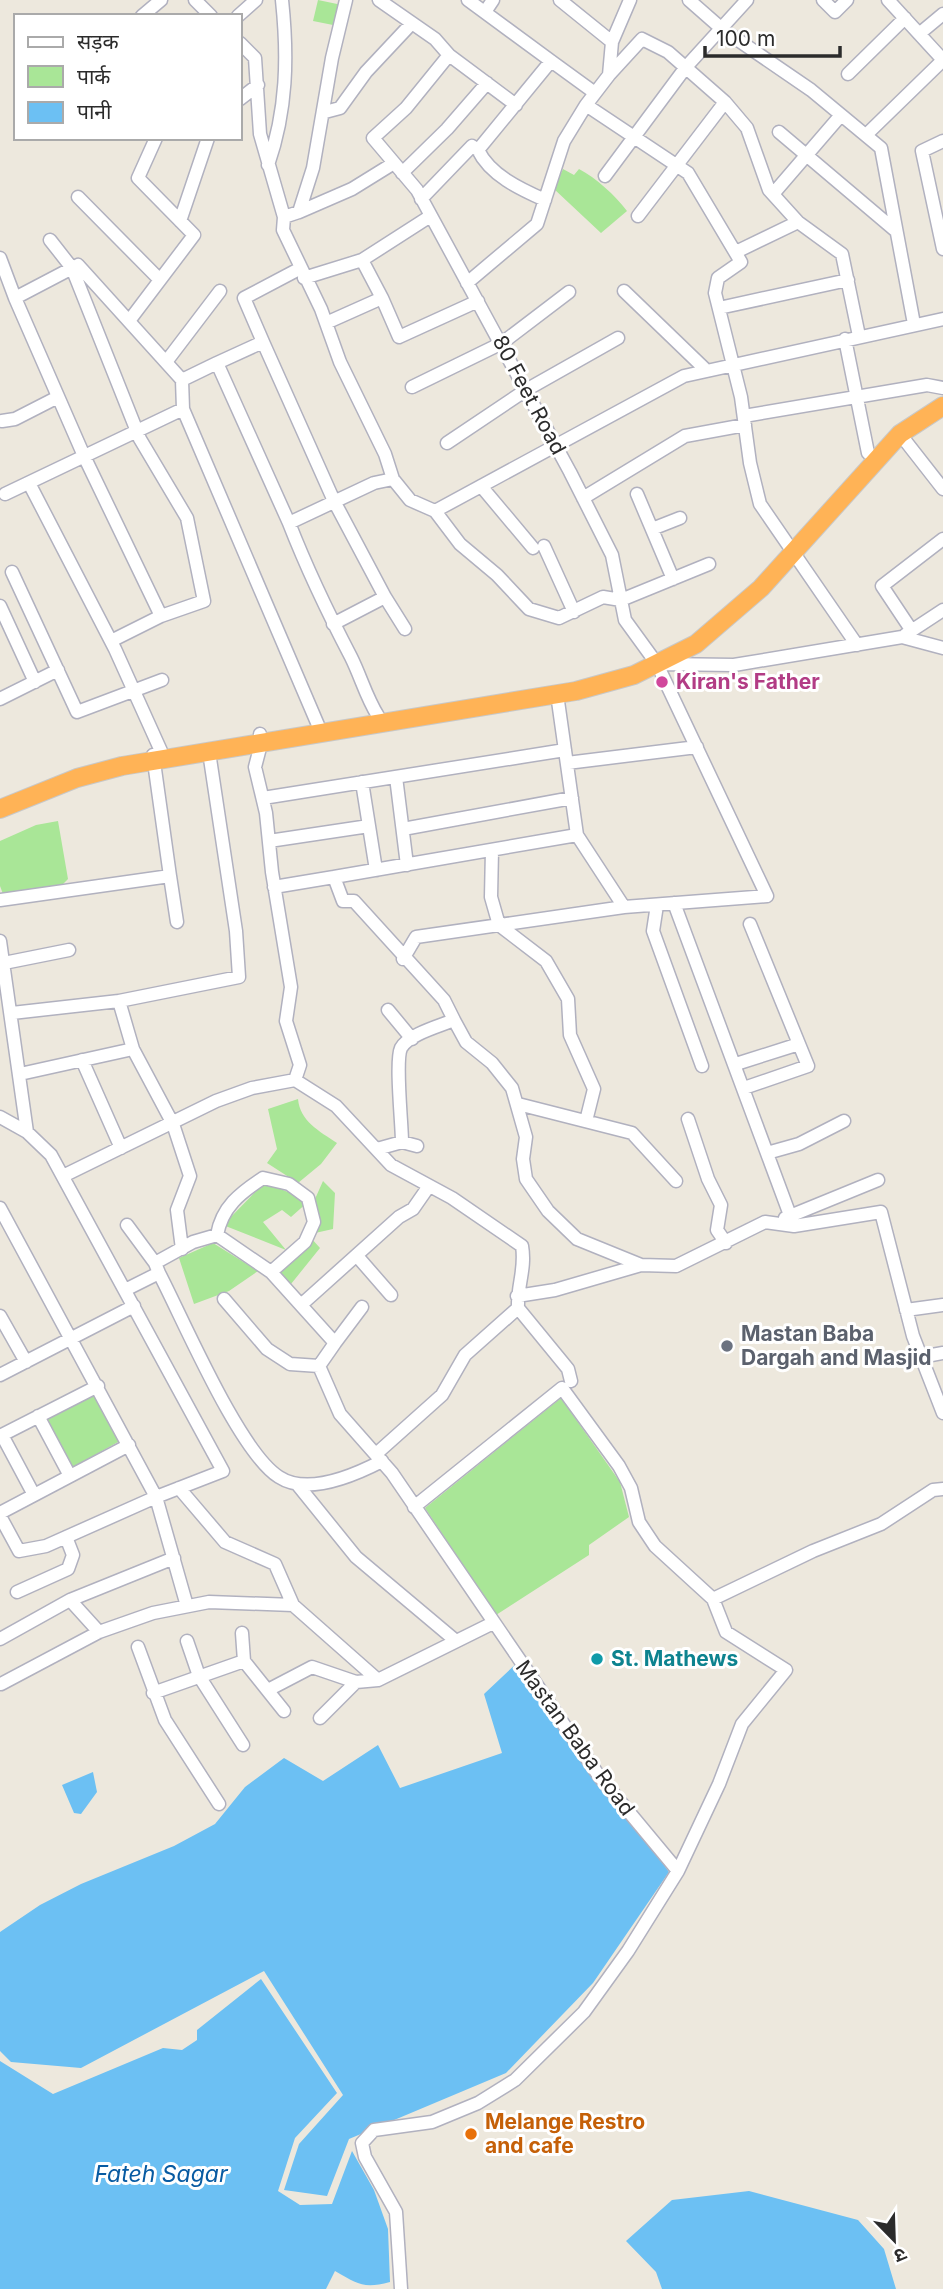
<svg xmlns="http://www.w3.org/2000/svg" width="943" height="2289" viewBox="0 0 943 2289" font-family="Inter,'Noto Sans Devanagari',sans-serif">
  <rect width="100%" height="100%" fill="#ede8dd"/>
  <!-- green -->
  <path fill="#a9e697" d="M318,0L342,5L338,26L313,21Z
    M563,169L574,175L579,169C596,178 615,195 627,211L601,233L554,189Z
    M58,821L68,879L62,885L3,894L0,886V841L36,825Z
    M298,1099C300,1121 319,1131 337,1143L321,1164L298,1183L267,1163L277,1149L268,1109Z
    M323,1181L335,1193L333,1229L315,1233V1199Z
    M262,1185L276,1187L309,1201L291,1217L282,1210L263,1222L286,1250L223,1225Z
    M311,1238L320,1248L291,1284L278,1272Z
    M213,1243L258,1271L229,1291L194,1304L179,1258Z
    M95,1393L118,1438V1442L68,1470L42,1418Z
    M561,1398L620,1482L629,1517L589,1545V1555L496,1615L425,1508Z"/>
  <!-- water -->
  <path fill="#6cc0f3" d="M519,1661L669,1872L593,1983L506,2073L349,2139L327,2196L284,2190L299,2144L343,2095L264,1971L81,2068L11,2062L0,2051V1932L40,1905L81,1884L174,1846L215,1824L245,1787L284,1758L323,1781L378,1745L400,1788L502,1753L484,1694Z
    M93,1772L97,1792L81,1814L74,1813L62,1785Z
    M261,1979L337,2093L295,2138L278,2191L300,2205L332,2204L352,2151L374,2190L388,2229L390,2282C363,2289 358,2284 335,2271L326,2289H0V2061L53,2094L163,2048L182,2050L197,2040V2030Z
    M749,2191L858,2220L884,2249L896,2289H662L656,2272L626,2241L672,2200Z"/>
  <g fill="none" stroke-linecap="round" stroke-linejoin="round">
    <defs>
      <path id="minor" d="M195,0L211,16
        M346,0L332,58L313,168L299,212L352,189L394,163
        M379,0L435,39L449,55L406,108L373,138L417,190L570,472L612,555L625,620L657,664L767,896L624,907
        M560,0L612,42
        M689,0L722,29L811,90L881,148L914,324
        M823,0L835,12L847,0
        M888,0L943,60
        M485,12L493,0
        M142,16L161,0
        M238,16L256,0
        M919,34L943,14
        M240,43L255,58L260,134L284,217
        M449,55L516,105
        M551,61L595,93
        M848,74L905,18
        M609,75L642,39L668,52L725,102L747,128L769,190L798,222
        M240,99L258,85
        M586,105L609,75L612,42L630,0
        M325,112L340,108L366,72L411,24
        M779,132L896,231
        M866,135L943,60
        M943,141L922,151L943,249
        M478,150C490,175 520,189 545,200
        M268,165C287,110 288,57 282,0
        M402,173L447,129L487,83
        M605,176L686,67L747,0
        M773,194L841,115
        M78,197L160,280
        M421,199L472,146L478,150L551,61L468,0
        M299,212L284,217L283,230L321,309L340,362L385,454L393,479L374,483L289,523C307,569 328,613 351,657C361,677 366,697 378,716
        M638,216L725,102
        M180,221L208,138
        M50,240L72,268L140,439L187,518L204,601L161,616
        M736,252L798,222L842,254L859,336
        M0,258L15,298
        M362,260L382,298
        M304,278L362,260L429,217
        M467,283L537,224L564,141L586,105L688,173L741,262L718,278L715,293L741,397L750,463L760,504L857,645
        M624,291L706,370
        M719,308L848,280
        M129,321L194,235L138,178L156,138
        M326,323L382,298L399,337L478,301
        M845,339L868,453
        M263,342L334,501L385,597L333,624
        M166,362L220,291
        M182,380L183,409L318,725
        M412,387L502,343L569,292
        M744,416L927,385L943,388
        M2,421L15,419L58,397
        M900,434L943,489
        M447,443L526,390L618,338
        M393,479L410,500L435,511L460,544L497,575L529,609L559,618L603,597L621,600L709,564
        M29,483L115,649L161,751
        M481,486L533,548
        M5,494L183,409
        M637,494L673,579
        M583,498L685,436L745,425
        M435,511L684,376L943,319
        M289,523L217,363L263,342L244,298L299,269
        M652,529L680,518
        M544,546L574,612
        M12,572L77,712L162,680
        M385,597L405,629
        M0,606L35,682
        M912,631L882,586L943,539
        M905,635L943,610
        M111,641L161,616L84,456L15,298L78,265L182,380L217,363
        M661,664L734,665L902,637L943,648
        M0,699L58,670
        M260,734L261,744L255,767L266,813L272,872L291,987L286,1021L300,1065L295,1080
        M153,755L170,876
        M567,763L697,747
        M396,777L407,865
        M362,782L376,870
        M263,798L565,750
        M403,829L572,798
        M269,841L369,826
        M492,850L491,897L499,925L546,961L568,999L570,1035L594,1089L586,1121
        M334,877L577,835
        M274,887L334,877L343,901H354L444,1000L454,1020C440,1026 409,1034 401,1048C395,1061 402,1124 402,1142
        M0,900L170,876L177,922
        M674,903L794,1226
        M657,905L653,931L702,1066
        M0,941L27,1132
        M403,959L416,937L624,907L577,835L557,694
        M4,963L69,950
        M119,1001L239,977L236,931L209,752
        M388,1010L412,1039
        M12,1013L119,1001L133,1049
        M454,1020L466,1042L492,1063L512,1088L526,1137L523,1159L526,1179L548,1211L577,1239L641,1265L676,1266L765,1222L794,1226L881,1212L913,1336L943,1413
        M82,1060L121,1148
        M736,1064L799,1044
        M20,1074L133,1049L173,1124L190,1176L177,1210L182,1249
        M744,1088L808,1066L750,924
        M518,1104L632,1133L676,1181
        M0,1117L27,1132L51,1155L223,1471L156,1497L46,1546L19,1551L0,1516
        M688,1119L708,1179L721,1205L717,1230L726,1243
        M377,1149L402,1142L417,1146
        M767,1153L799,1144L844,1121
        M63,1176L216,1101L252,1088L295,1080L336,1106L391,1165L452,1198L522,1246C526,1269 517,1285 518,1308L465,1355L442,1395L376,1454
        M0,1208L156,1497L187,1606
        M785,1218L878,1180
        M127,1225L155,1263
        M217,1235C222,1207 240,1193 263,1178L289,1184L308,1198L314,1222L305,1242L271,1272
        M357,1256L391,1295
        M159,1273C183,1319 239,1452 279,1477C308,1496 355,1475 382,1461
        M125,1290L159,1273L155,1263L193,1242L217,1235L271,1272L335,1343L319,1366L340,1414L392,1473L599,1776L678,1871L628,1951L584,2012L515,2080L478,2103L432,2122L374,2130L362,2143L365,2157L396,2212L401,2289
        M517,1296L555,1290L641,1265
        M224,1299L267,1349L290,1364L319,1366
        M301,1305L399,1217L413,1209L429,1186
        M518,1308L568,1369L571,1381
        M906,1310L943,1305
        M0,1316L26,1362
        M335,1343L362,1307
        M921,1357L943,1353
        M0,1375L134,1306
        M38,1416L70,1476
        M2,1435L34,1495
        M0,1436L98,1386
        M297,1484L356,1557L456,1641
        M179,1488L225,1542L275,1564L293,1605
        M414,1507L562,1388L619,1466L631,1488L639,1522L655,1546L713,1599L813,1551L881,1524L933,1490L943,1489
        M0,1513L129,1445
        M17,1592L68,1569L73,1555L66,1537
        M70,1600L174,1558
        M242,1633L244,1661
        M0,1639L70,1600L99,1632
        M187,1641L199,1676L243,1745
        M138,1647L165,1720L219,1804
        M1,1684L99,1632L153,1613L209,1602L293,1605L378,1680L493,1623
        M268,1690L312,1667L356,1682L378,1680
        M153,1693L244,1661L284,1711
        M320,1718L356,1682
        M678,1871L719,1784L742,1724L786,1670L726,1632L713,1599"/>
      <path id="highway" d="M0,809L77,778L122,766L576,691L634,675L696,644L761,588L900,434L943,406"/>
    </defs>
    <!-- minor casing -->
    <use href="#minor" stroke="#b1b1bf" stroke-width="15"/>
    <!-- highway casing -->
    <use href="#highway" stroke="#c8c8c8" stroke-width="20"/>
    <!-- minor -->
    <use href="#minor" stroke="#fff" stroke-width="12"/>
    <!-- highway -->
    <use href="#highway" stroke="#ffb356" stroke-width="18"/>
  </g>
  <!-- markers -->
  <circle fill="#d1479c" stroke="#fff" stroke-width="2.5" cx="662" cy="682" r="7"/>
  <circle fill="#6b7280" stroke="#fff" stroke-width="2.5" cx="727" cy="1346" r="7"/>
  <circle fill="#0f9aa8" stroke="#fff" stroke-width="2.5" cx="597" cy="1659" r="7"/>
  <circle fill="#e8710a" stroke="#fff" stroke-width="2.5" cx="471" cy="2134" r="7"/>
  <g text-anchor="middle" stroke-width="6" stroke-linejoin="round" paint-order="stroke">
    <!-- street labels -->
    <g font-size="21" fill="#2b2b2b" stroke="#fff">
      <text transform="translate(529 395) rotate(62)" y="7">80 Feet Road</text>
      <text transform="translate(575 1738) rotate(54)" y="7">Mastan Baba Road</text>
    </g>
    <!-- hotel labels -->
    <g font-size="21" font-weight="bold" fill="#b23c85" stroke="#fff" text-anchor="start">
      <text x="676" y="689">Kiran's Father</text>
    </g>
    <!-- worship labels -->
    <g font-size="21" font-weight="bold" fill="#5b616d" stroke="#fff" text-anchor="start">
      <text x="741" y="1341">Mastan Baba<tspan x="741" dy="24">Dargah and Masjid</tspan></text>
    </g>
    <!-- culture labels -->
    <g font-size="21" font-weight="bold" fill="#0d838f" stroke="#fff" text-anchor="start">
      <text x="611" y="1666">St. Mathews</text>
    </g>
    <!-- food labels -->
    <g font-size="21" font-weight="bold" fill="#c56008" stroke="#fff" text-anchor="start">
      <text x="485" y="2129">Melange Restro<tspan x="485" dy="24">and cafe</tspan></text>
    </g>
    <!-- water labels -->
    <g font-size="23" font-style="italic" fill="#085ba2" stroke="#fff">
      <text x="161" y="2182">Fateh Sagar</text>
    </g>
  </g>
  <!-- legend -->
  <rect x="14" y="14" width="228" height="126" fill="#ffffff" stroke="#aaaaaa" stroke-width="2"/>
  <rect x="28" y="37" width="35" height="10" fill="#ffffff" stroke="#aaaaaa" stroke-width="2"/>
  <text x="77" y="49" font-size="21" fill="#2b2b2b">सड़क</text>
  <rect x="28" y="66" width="35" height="21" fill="#a9e697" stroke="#aaaaaa" stroke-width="2"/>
  <text x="77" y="84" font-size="21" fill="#2b2b2b">पार्क</text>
  <rect x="28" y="102" width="35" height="21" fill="#6cc0f3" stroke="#aaaaaa" stroke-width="2"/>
  <text x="77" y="119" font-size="21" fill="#2b2b2b">पानी</text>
  <!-- north arrow -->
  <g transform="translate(894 2240) rotate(157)" stroke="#ffffff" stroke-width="5" paint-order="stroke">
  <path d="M0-5L12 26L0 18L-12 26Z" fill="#2b2b2b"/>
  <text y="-10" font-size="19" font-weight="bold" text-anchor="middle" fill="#2b2b2b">उ</text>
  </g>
  <!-- scale -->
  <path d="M705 46v10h135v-10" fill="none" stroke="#2b2b2b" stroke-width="3.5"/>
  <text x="716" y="46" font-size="21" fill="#2b2b2b" stroke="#ffffff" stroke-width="5" paint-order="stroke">100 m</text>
</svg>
